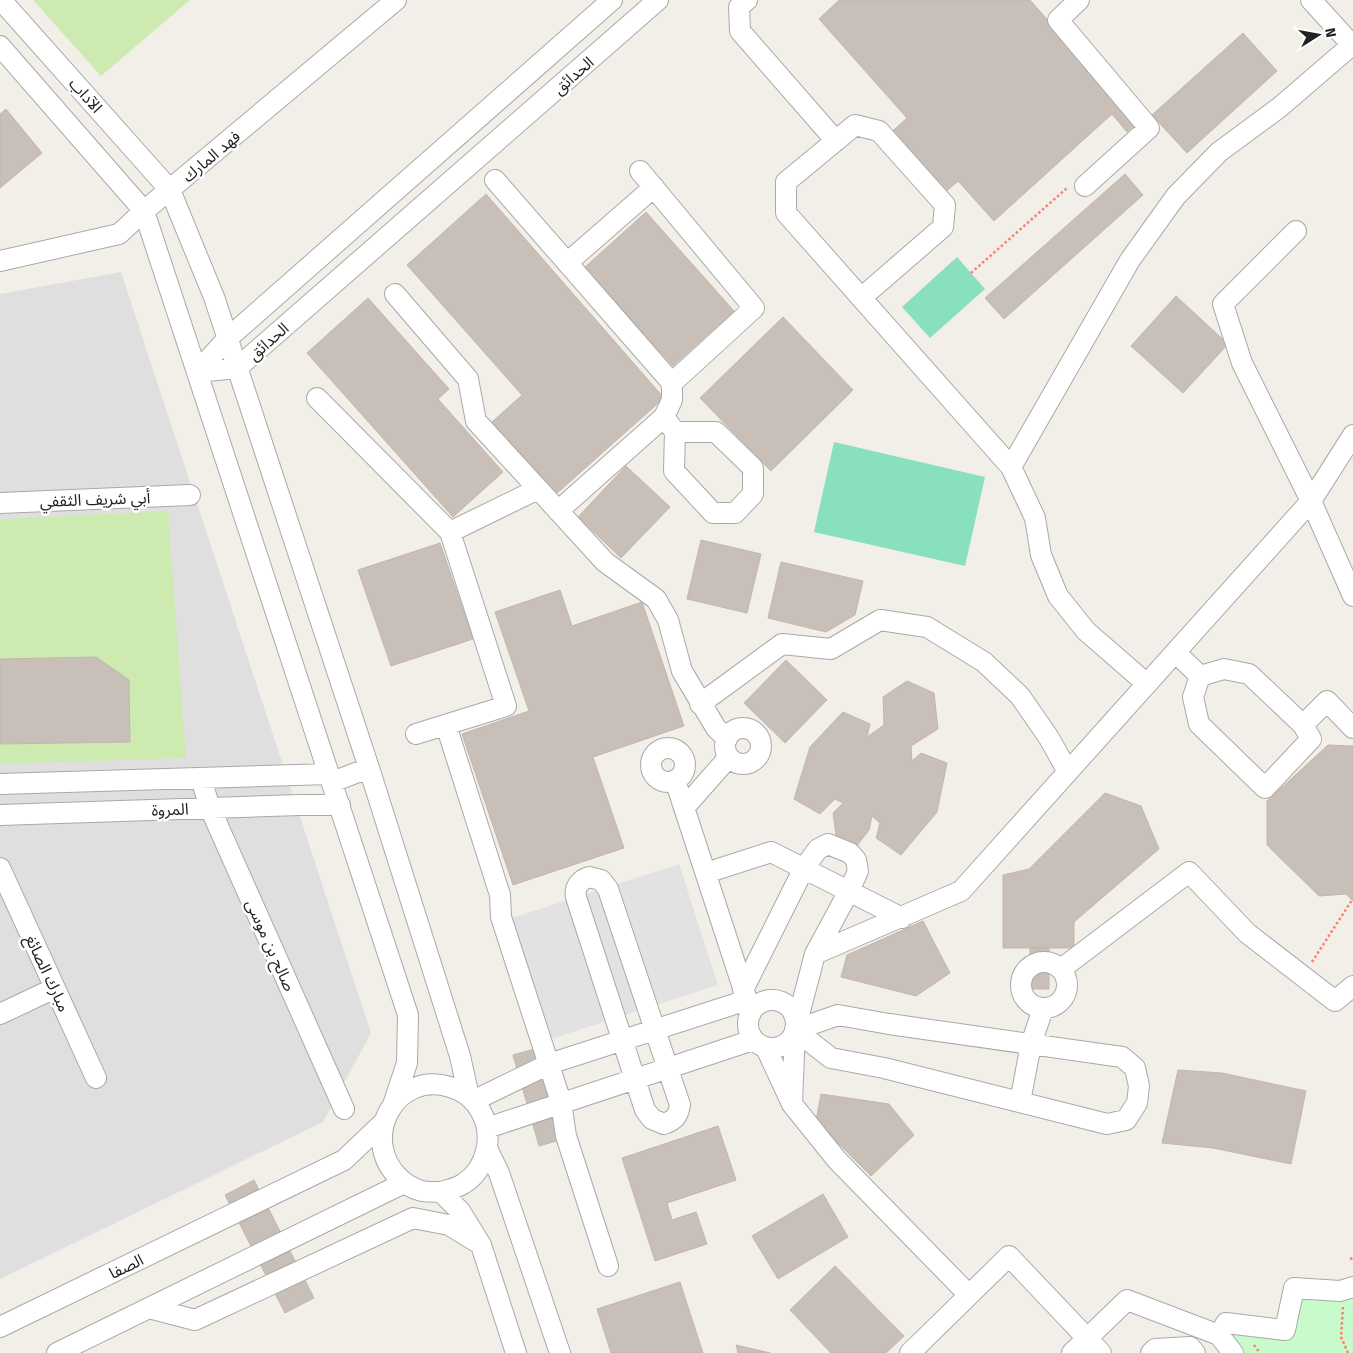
<svg xmlns="http://www.w3.org/2000/svg" width="1353" height="1353" viewBox="0 0 1353 1353" font-family="'Fira Sans','Noto Sans Arabic',sans-serif">
  <rect width="100%" height="100%" fill="#f2efe9"/>
  <!-- residential -->
  <path fill="#e0dfdf" d="M121,272L371,1033L323,1122L0,1279V294Z"/>
  <!-- grass -->
  <path fill="#cdebb0" d="M33,0H190L101,76Z
    M168,511L186,758L0,764V519Z"/>
  <!-- park -->
  <path fill="#c8facc" d="M1353,1287V1353H1233L1226,1323L1285,1330L1294,1288Z"/>
  <!-- pitch -->
  <path fill="#88e0be" d="M957,257L985,289L930,338L902,307Z
    M834,442L985,477L965,566L814,532Z"/>
  <!-- parking -->
  <path fill="#e2e2e2" d="M679,864L718,985L551,1039L512,918Z"/>
  <!-- building -->
  <path fill="#c7bfb8" stroke="#c4b6ab" d="M839,0H1030L1138,122L1127,132L1112,114L994,221L958,181L940,197L886,137L907,118L819,19Z
    M1243,33L1277,71L1187,153L1152,115Z
    M6,109L42,153L0,188V114Z
    M1125,174L1143,195L1004,319L985,298Z
    M486,194L664,398L556,494L492,422L522,395L407,265Z
    M646,212L734,311L673,366L584,268Z
    M1176,296L1228,344L1183,393L1131,346Z
    M368,298L449,389L438,399L503,472L453,517L307,353Z
    M783,317L853,390L771,471L700,398Z
    M626,466L670,507L621,558L578,517Z
    M701,540L761,554L747,613L687,599Z
    M440,543L473,639L391,666L358,570Z
    M781,562L863,581L855,615L826,632L768,618Z
    M560,590L572,626L642,602L684,726L593,757L624,848L513,885L462,734L529,711L495,612Z
    M96,657L129,680L130,742L0,744V659Z
    M786,660L827,700L785,743L744,703Z
    M907,681L934,693L938,729L911,746L912,761L921,753L947,763L937,812L901,855L876,838L880,823L872,816L869,830L853,851L837,842L833,813L843,803L835,799L820,814L794,799L810,747L843,712L870,724L867,737L884,725L883,697Z
    M1328,745L1353,746V901L1346,894L1319,896L1267,845V801Z
    M1105,793L1141,806L1159,849L1074,922V948H1003V875L1029,869Z
    M923,921L950,973L916,996L841,977L847,955Z
    M1030,948H1049V989H1030Z
    M534,1049L560,1140L539,1146L513,1055Z
    M1178,1070L1222,1073L1306,1091L1291,1164L1213,1148L1162,1143Z
    M821,1094L889,1104L914,1135L871,1176L816,1121Z
    M718,1126L736,1180L667,1203L672,1220L696,1212L707,1244L655,1261L622,1158Z
    M254,1180L314,1298L285,1313L225,1195Z
    M823,1194L848,1237L778,1279L752,1236Z
    M835,1266L904,1336L886,1353H831L790,1310Z
    M680,1282L703,1353H611L597,1309Z
    M736,1345L770,1353H738Z"/>
  <g fill="none" stroke-linecap="round" stroke-linejoin="round">
    <defs>
      <path id="minor" d="M1,0L170,190L214,297L369,768L460,1056L469,1097
        M747,0L739,7L740,31L836,141
        M1079,0L1058,20L1149,128L1085,186
        M1311,0L1352,45
        M0,46L144,211L408,1015L407,1063L393,1105
        M495,180L672,383
        M1296,231L1223,304L1242,363L1311,501L1353,596
        M0,261L119,234L144,211L396,0
        M567,263L654,187
        M395,294L468,379L476,421L605,562L656,599L668,620L682,671L716,728L727,739
        M861,298L943,227L945,205L879,131L855,125L786,182V213L1011,467L1035,518L1041,555L1058,596L1086,631L1147,684
        M197,372L237,368L658,0
        M197,372L228,338L612,0
        M317,398L450,532L506,706L416,734
        M664,417L675,432L674,471L713,513H735L753,494V468L716,432H675
        M1011,467L1130,260L1176,196L1219,152L1280,107L1353,44
        M0,503L190,495
        M558,511L664,417L672,400V383L754,308L640,171
        M450,532L538,489
        M1176,653L1200,676L1193,697L1199,724L1265,788L1311,739L1303,725L1249,674L1224,669L1200,676
        M700,704L782,644L831,649L880,620L927,627L984,662L1020,696L1049,738L1068,772
        M446,725L500,895L501,917L561,1102L566,1136L608,1266
        M1303,725L1327,701L1353,728
        M725 746a18 18 0 1 1 36 0a18 18 0 1 1-36 0Z
        M651 765a17 17 0 1 1 34 0a17 17 0 1 1-34 0Z
        M201,779L210,808L344,1109
        M675,780L746,997
        M332,782L369,768
        M0,784L329,774
        M684,808L729,757
        M0,815L300,805H340
        M0,868L96,1078
        M706,873L771,852L902,918
        M589,877L601,880L608,889L680,1105C678,1116 675,1120 664,1124L652,1119L645,1110L576,897C574,887 580,880 589,877Z
        M815,954L961,891L1311,501L1353,435
        M1021 985a23 23 0 1 1 46 0a23 23 0 1 1-46 0Z
        M1061,969L1189,872L1247,933L1335,1001L1353,986
        M743,990L804,868L818,849L828,844L850,853L856,860L858,871L849,891L815,954L795,1030L792,1104
        M748 1024a24 24 0 1 1 48 0a24 24 0 1 1-48 0Z
        M0,1014L55,988
        M838,1015L889,1024L1122,1057L1135,1068L1139,1086L1137,1103L1126,1120L1107,1124L884,1068L831,1058L795,1030Z
        M766,1048L792,1104L837,1160L969,1295
        M473,1101L549,1064L747,1000
        M1020,1102L1031,1044L1043,1009
        M487,1128L753,1040
        M487,1148L499,1173L560,1353
        M441,1192C448,1190 457,1188 463,1184C487,1169 495,1135 480,1110C474,1099 463,1091 450,1087C395,1070 359,1139 399,1178C405,1184 414,1189 422,1191C428,1192 435,1192 441,1192L460,1211L481,1245L516,1353
        M149,1308L195,1320L413,1218L449,1225L475,1241
        M0,1327L344,1160L384,1122
        M1219,1335L1226,1323L1285,1330L1294,1288L1340,1291L1353,1287
        M57,1353L404,1183
        M910,1353L1009,1256L1101,1353
        M1072,1353L1127,1300L1219,1335L1233,1353
        M1151,1353L1155,1349L1190,1347L1195,1353"/>
    </defs>
    <!-- minor casing -->
    <use href="#minor" stroke="#a9a9a9" stroke-width="22"/>
    <!-- path -->
    <path stroke="#fa8072" stroke-width="2.5" stroke-dasharray="2.5 2.5" stroke-linecap="butt" d="M971,273L1067,188
      M1312,962L1352,900
      M1350,1259L1353,1258
      M1343,1307L1341,1337L1348,1353
      M1254,1345L1260,1353"/>
    <!-- minor -->
    <use href="#minor" stroke="#fff" stroke-width="20"/>
  </g>
  <g text-anchor="middle" stroke-width="5" stroke-linejoin="round" paint-order="stroke">
    <!-- street labels -->
    <g font-size="16" fill="#222" stroke="#fff">
      <text transform="translate(573 75) rotate(-41)" y="6">الحدائق</text>
      <text transform="translate(86 95) rotate(48)" y="6">الآداب</text>
      <text transform="translate(211 156) rotate(-40)" y="6">فهد المارك</text>
      <text transform="translate(268 341) rotate(-41)" y="6">الحدائق</text>
      <text transform="translate(95 499) rotate(-2)" y="6">أبي شريف الثقفي</text>
      <text transform="translate(170 809) rotate(-2)" y="6">المروة</text>
      <text transform="translate(271 945) rotate(66)" y="6">صالح بن موسى</text>
      <text transform="translate(48 973) rotate(65)" y="6">مبارك الصائغ</text>
      <text transform="translate(126 1266) rotate(-26)" y="6">الصفا</text>
    </g>
  </g>
  <!-- north arrow -->
  <g transform="translate(1318 35) rotate(79)" stroke="#ffffff" stroke-width="4" paint-order="stroke">
  <path d="M0-4L9 19L0 12L-9 19Z" fill="#222222"/>
  <text y="-8" font-size="14" font-weight="bold" text-anchor="middle" fill="#222222">N</text>
  </g>
</svg>
